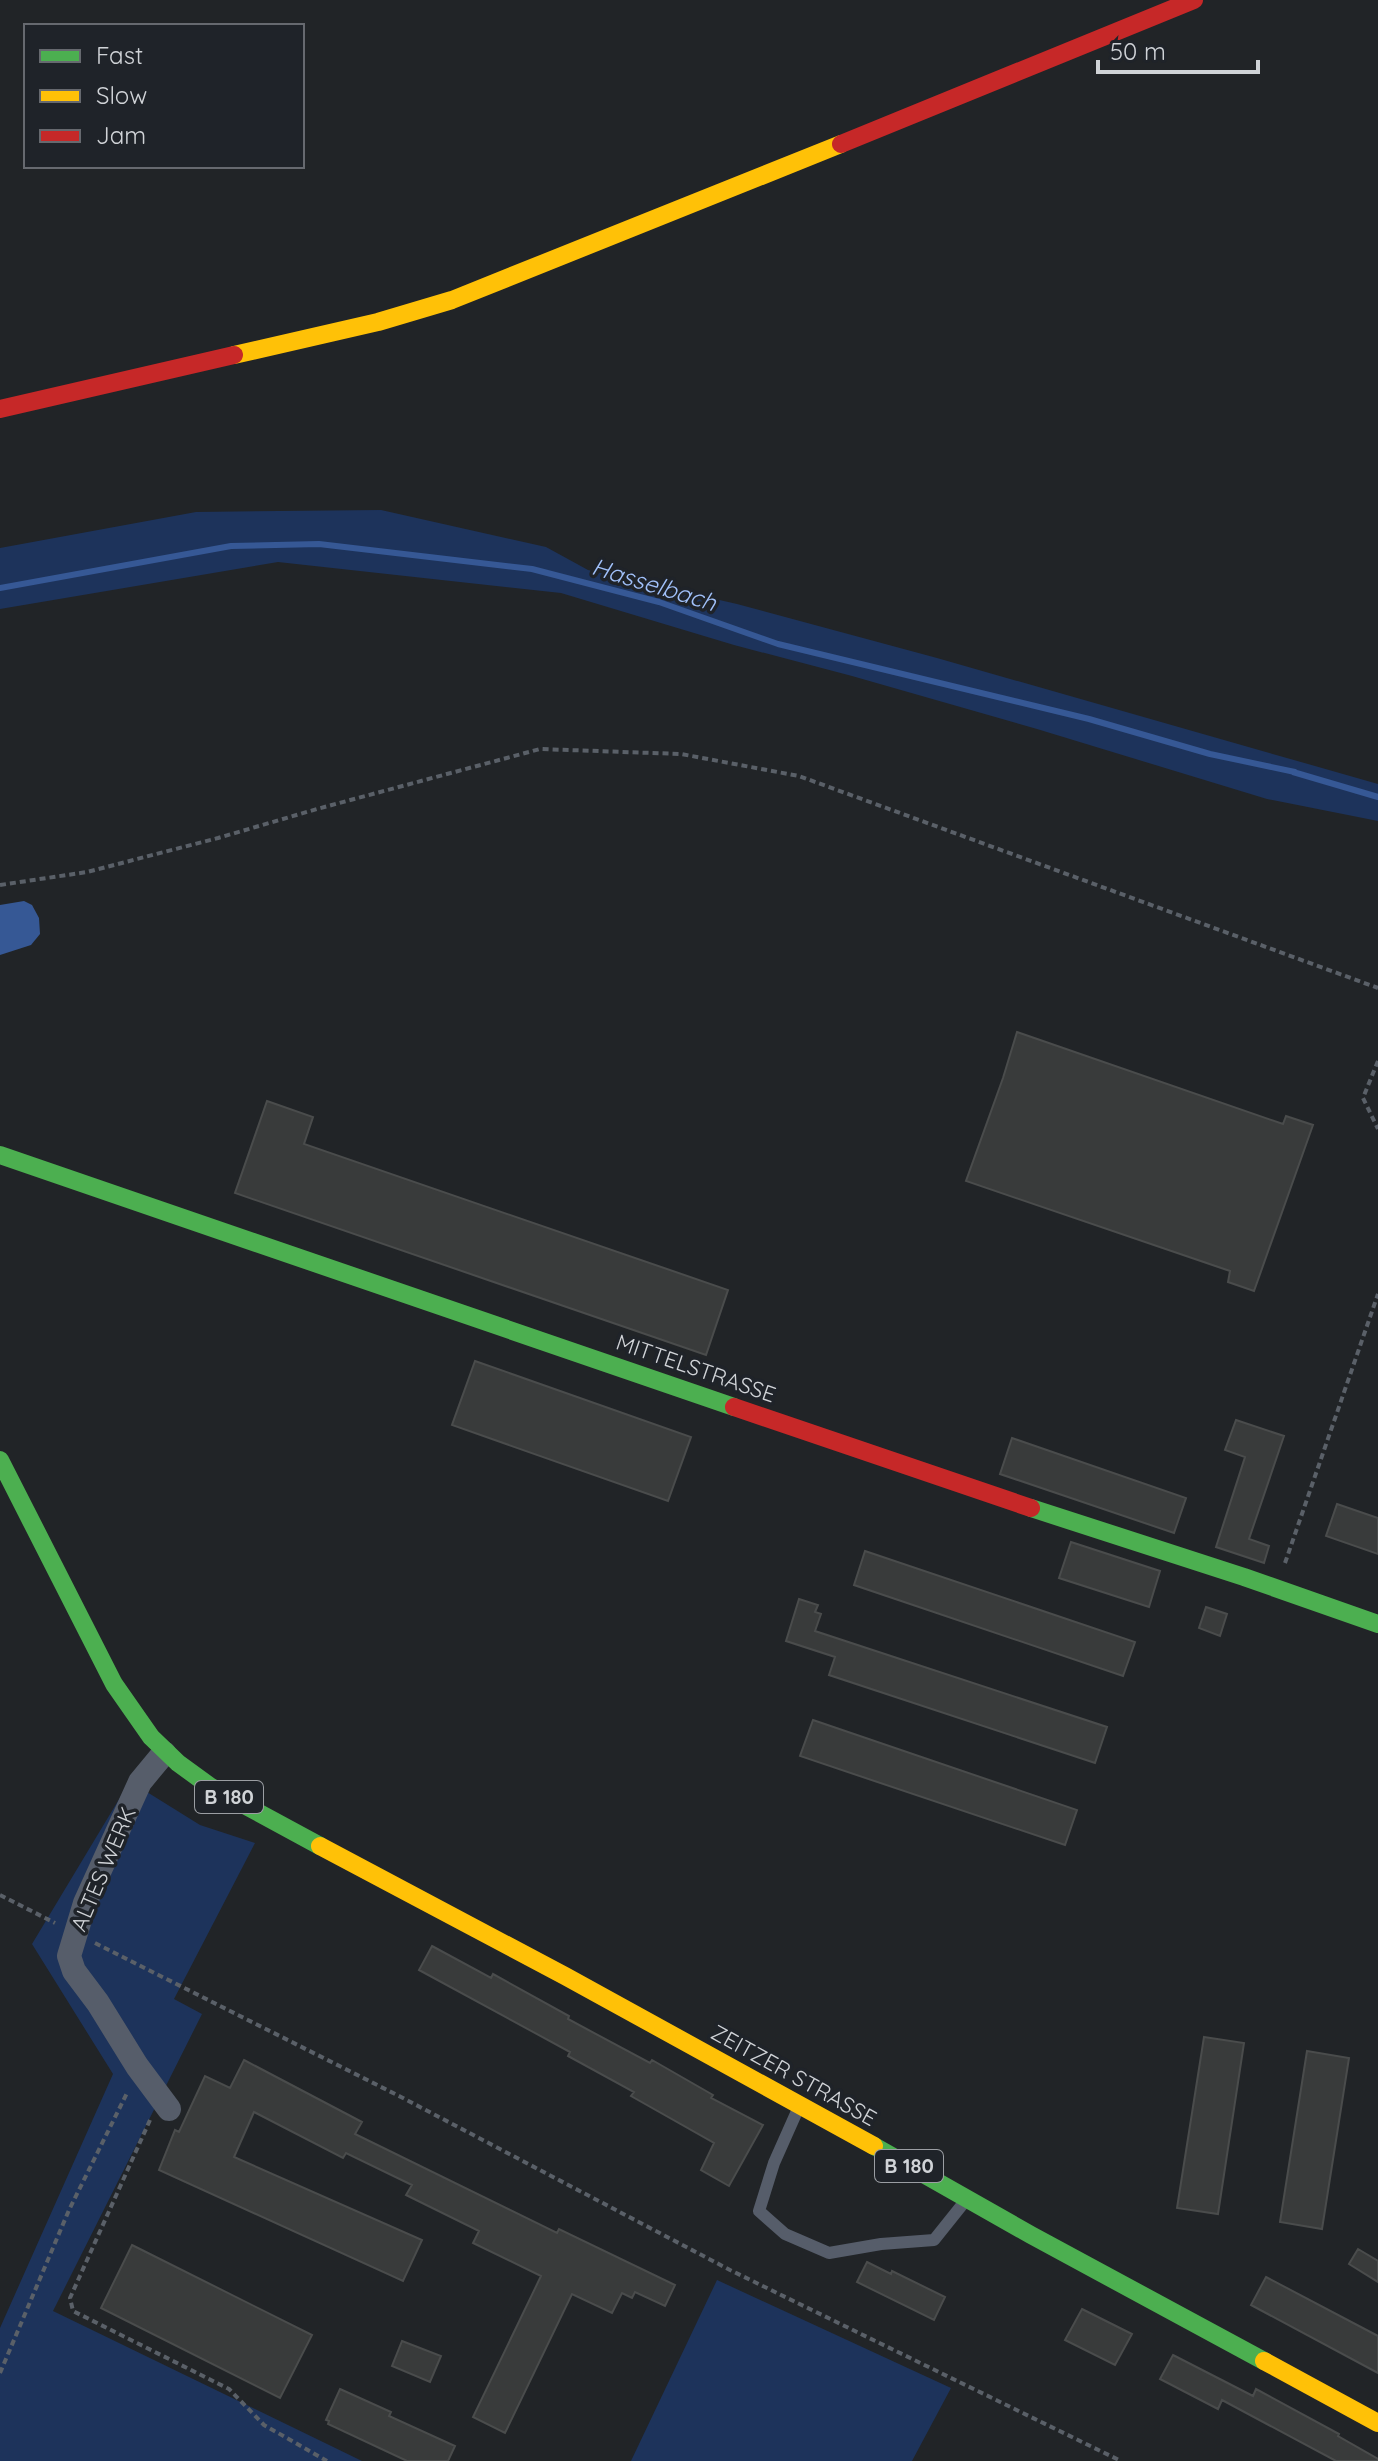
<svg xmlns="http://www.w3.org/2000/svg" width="1378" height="2461" viewBox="0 0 1378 2461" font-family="Quicksand,sans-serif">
  <rect width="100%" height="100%" fill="#212427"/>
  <!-- green -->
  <path fill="#1d335b" d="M381,510L546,547L588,570L737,604L937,658L1378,784V821L1267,799L1037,729L852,676L734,645L561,593L278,562L0,609V548L196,512Z
    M133,1776L147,1792L200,1825L255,1843L174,1999L202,2014L53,2311L362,2461H0V2328L113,2074L32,1944Z
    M717,2280L951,2388L912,2461H631Z"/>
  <!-- water -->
  <path fill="#365895" d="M24,901L32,905L39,918L40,934L31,945L0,955V905Z"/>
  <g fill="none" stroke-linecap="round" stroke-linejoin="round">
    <!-- stream -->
    <path stroke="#365895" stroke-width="6" d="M0,588L231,546L319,544L532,569L659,602L778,644L1089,719L1210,754L1295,772
      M1293,772L1378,797"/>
  </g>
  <!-- building -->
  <path fill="#393b3b" stroke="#4a4c4c" stroke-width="2" d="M1017,1032L1283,1124L1286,1116L1313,1125L1254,1291L1228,1282L1230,1271L966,1181L1003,1078Z
    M267,1101L313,1117L304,1144L728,1290L706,1355L235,1193Z
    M475,1361L691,1437L668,1501L452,1425Z
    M1236,1420L1284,1436L1249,1539L1269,1546L1264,1563L1216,1547L1245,1457L1225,1450Z
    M1012,1438L1186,1498L1174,1533L1000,1474Z
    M1337,1504L1378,1518V1554L1326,1536Z
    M1071,1542L1160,1571L1149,1607L1059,1578Z
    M865,1551L1135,1642L1123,1676L854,1585Z
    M799,1599L818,1605L815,1612L821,1614L815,1631L1107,1727L1095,1763L829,1675L835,1657L786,1641Z
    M1206,1607L1227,1614L1220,1636L1199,1628Z
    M813,1720L1077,1810L1065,1845L800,1756Z
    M432,1946L491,1978L493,1974L569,2016L568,2019L650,2063L652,2060L713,2095L711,2098L763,2125L729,2186L701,2170L714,2143L631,2096L634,2092L568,2056L570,2052L419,1970Z
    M1204,2037L1244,2043L1218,2214L1177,2208Z
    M1307,2051L1349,2058L1322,2229L1280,2222Z
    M244,2060L362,2122L355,2134L557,2233L559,2229L675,2285L665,2306L635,2292L632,2298L622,2293L612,2313L572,2294L505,2433L473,2417L541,2276L473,2243L479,2231L406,2195L412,2185L346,2153L343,2158L254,2112L234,2157L422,2240L403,2281L159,2170L175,2130L179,2132L205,2076L230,2088Z
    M132,2245L312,2335L280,2398L101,2308Z
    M1358,2249L1378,2261V2282L1349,2264Z
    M867,2262L891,2274L892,2271L945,2297L934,2320L857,2282Z
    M1266,2277L1378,2336V2373L1251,2305Z
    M1082,2309L1132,2334L1115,2365L1065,2340Z
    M402,2341L441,2356L430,2382L392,2366Z
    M1173,2355L1253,2396L1256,2389L1339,2434L1338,2436L1378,2459V2461H1336L1222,2400L1218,2409L1160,2379Z
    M340,2389L391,2412L389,2416L455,2446L448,2461H407L328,2424L329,2421L326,2420Z"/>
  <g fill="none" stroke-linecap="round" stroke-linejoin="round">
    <!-- path -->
    <path stroke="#5a6068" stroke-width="4" stroke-dasharray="6 4" stroke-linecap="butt" d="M0,885L87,872L218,838L317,809L540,749L681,754L799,776L1378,988
      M1378,1061L1363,1098L1378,1129
      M1285,1563L1378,1294
      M0,1895L55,1923
      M95,1943L401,2097L730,2270L1121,2461
      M150,2120L70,2298L73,2311L229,2389L264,2425L327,2461
      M0,2373L69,2210L128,2091"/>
    <!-- lane -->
    <path stroke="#565d6a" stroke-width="12" d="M798,2109L774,2163L759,2211L785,2234L829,2253L881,2244L934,2240L966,2200"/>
    <!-- street -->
    <path stroke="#565d6a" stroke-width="24" d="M164,1753L140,1782L85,1903L69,1956L74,1971L98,2003L137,2066L169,2109"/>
    <!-- fast -->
    <path stroke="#4caf50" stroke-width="18" d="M0,1155L734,1407
      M0,1460L114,1684L151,1737L178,1763L211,1787L320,1846
      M1031,1508L1244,1577L1378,1624
      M874,2146L1031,2235L1264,2361"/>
    <!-- slow -->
    <path stroke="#ffc107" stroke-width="18" d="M234,355L378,322L452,300L841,144
      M320,1846L565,1976L874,2146
      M1264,2361L1378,2423"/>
    <!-- jam -->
    <path stroke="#c62828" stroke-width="18" d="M841,144L1194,0
      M0,409L234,355
      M734,1407L1031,1508"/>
  </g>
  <g text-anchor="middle" stroke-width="7" stroke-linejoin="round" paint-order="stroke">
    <!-- shield labels -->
    <g fill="#1f2329" stroke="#9b9ea3" stroke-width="2">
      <rect x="195" y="1781" width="68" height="32" rx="6"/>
      <rect x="875" y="2150" width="68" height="32" rx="6"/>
    </g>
    <g font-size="20" font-weight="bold" fill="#d0d3d7">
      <text x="229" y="1804">B 180</text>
      <text x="909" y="2173">B 180</text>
    </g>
    <!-- street labels -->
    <g font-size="22" fill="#d0d3d7" stroke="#1f2329">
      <text transform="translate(696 1368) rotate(19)" y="8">MITTELSTRASSE</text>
      <text transform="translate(103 1869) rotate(-67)" y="8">ALTES WERK</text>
      <text transform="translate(794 2075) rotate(29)" y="8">ZEITZER STRASSE</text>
    </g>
    <!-- water labels -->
    <g font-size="24" font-style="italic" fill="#a1c1fa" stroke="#1f2329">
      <text transform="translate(654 585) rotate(17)" y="8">Hasselbach</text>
    </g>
  </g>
  <!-- legend -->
  <rect x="24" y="24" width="280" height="144" fill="#1f2329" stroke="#66696f" stroke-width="2"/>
  <rect x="40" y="50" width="40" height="12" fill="#4caf50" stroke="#66696f" stroke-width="2"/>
  <text x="96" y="64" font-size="24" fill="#d0d3d7">Fast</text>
  <rect x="40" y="90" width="40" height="12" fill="#ffc107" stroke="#66696f" stroke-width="2"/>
  <text x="96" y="104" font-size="24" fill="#d0d3d7">Slow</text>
  <rect x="40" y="130" width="40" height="12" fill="#c62828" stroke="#66696f" stroke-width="2"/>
  <text x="96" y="144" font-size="24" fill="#d0d3d7">Jam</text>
  <!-- scale -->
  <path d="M1098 60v12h160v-12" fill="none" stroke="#d0d3d7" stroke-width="4"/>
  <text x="1110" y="60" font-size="24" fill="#d0d3d7" stroke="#1f2329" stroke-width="6" paint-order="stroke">50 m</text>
</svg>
